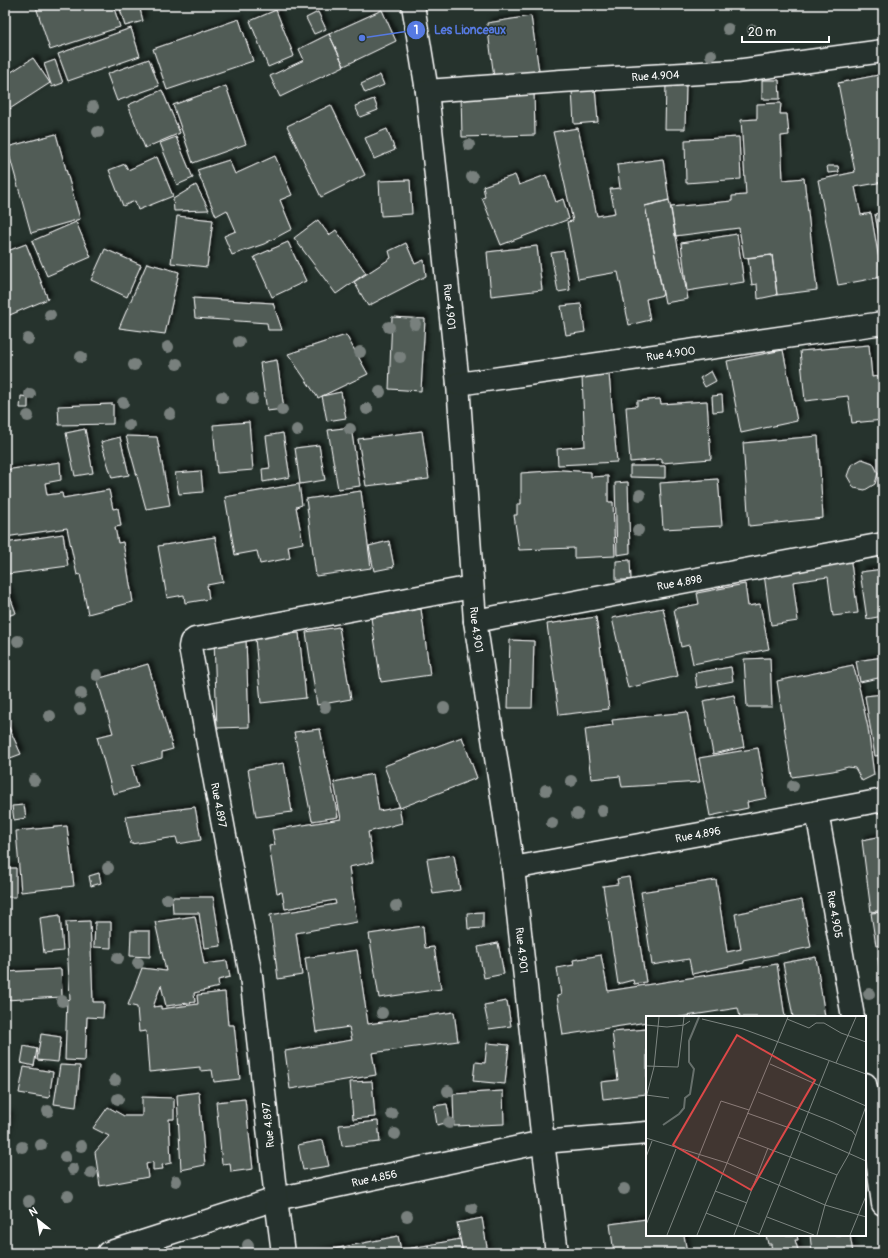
<svg xmlns="http://www.w3.org/2000/svg" width="888" height="1258" viewBox="0 0 888 1258" font-family="Pangolin,sans-serif">
  <defs>
    <filter id="shadow"><feDropShadow dx="3.5" dy="-3.5" stdDeviation="2" flood-color="#0009"/></filter>
  </defs>
  <rect width="100%" height="100%" fill="#26332d"/>
  <filter id="ink" filterUnits="userSpaceOnUse"><feTurbulence type="fractalNoise" baseFrequency=".025" numOctaves="2"/><feDisplacementMap in="SourceGraphic" scale="8" xChannelSelector="R" yChannelSelector="G"/><feConvolveMatrix kernelMatrix="1 2 1 2 8 2 1 2 1" color-interpolation-filters="sRGB"/></filter>
  <g filter="url(#ink)">
    <!-- building -->
    <path fill="#515c57" stroke="#fff" filter="url(#shadow)" d="M43,5H113L120,27L50,50L36,7Z
      M119,5H139L143,21L125,26Z
      M276,10L294,56L268,67L250,21Z
      M382,10L396,41L344,66L329,34Z
      M318,12L326,29L314,34L306,18Z
      M531,16L539,71L494,78L487,23Z
      M239,19L253,61L167,90L153,49Z
      M131,28L140,56L68,81L58,54Z
      M329,34L344,66L280,97L270,76L304,60L299,49Z
      M33,58L50,83L5,112V76Z
      M149,59L159,86L117,101L107,74Z
      M55,60L63,83L52,87L44,64Z
      M883,74V182L855,187L861,215L871,213L882,277L838,285L818,180L855,172L838,83Z
      M380,75L384,85L365,93L361,84Z
      M762,80H779L780,99H762Z
      M666,83H686L685,129H665Z
      M226,86L246,144L193,163L173,105Z
      M595,88L598,122L574,124L572,90Z
      M162,90L180,133L145,148L128,105Z
      M534,91L535,135L462,137L461,94Z
      M374,99L378,110L360,117L355,106Z
      M781,103L780,114H787L789,135L781,136L783,180L804,178L817,290L777,295L772,255L744,258L739,228L675,236L671,207L732,201V196L746,195L741,120L757,119V104Z
      M331,105L365,175L321,197L287,126Z
      M578,128L597,216L615,213L610,189L620,188L617,165L663,159L669,200L645,206L663,295L646,299L650,320L629,325L618,272L578,279L567,222L573,221L553,132Z
      M387,129L395,150L374,159L365,138Z
      M56,134L80,219L31,233L7,147Z
      M176,137L193,178L177,185L160,143Z
      M739,137L741,179L686,183L685,140Z
      M275,156L292,195L280,200L292,229L264,244L232,255L224,236L236,231L227,210L216,216L197,170L229,160L235,174Z
      M157,157L173,196L138,210L135,201L123,206L109,170L125,164L128,170Z
      M827,166H838L839,172L828,173Z
      M515,175L519,185L546,175L556,202L563,199L569,219L501,245L482,198L485,197L483,186Z
      M410,180L412,214L381,216L379,181Z
      M196,185L209,210L174,211L173,199Z
      M669,200L688,299L665,303L645,206Z
      M883,212V260L875,214Z
      M177,216L213,220L207,267L171,263Z
      M318,220L329,235L336,230L366,273L336,294L294,238Z
      M76,222L91,257L47,276L32,241Z
      M737,234L744,282L687,291L681,243Z
      M288,242L306,281L272,297L254,257Z
      M406,243L415,264L424,260L426,276L368,306L354,282L391,258L389,251Z
      M26,244L48,299L5,317V252Z
      M537,246L542,290L491,296L487,252Z
      M105,249L141,265L127,297L91,280Z
      M564,251L570,290L558,292L551,253Z
      M772,255L777,295L758,299L757,284L752,285L748,258Z
      M147,263L179,272L165,334L119,328Z
      M193,298L273,303L282,330H268L267,323L195,318Z
      M581,304L585,332L566,335L561,306Z
      M392,317L425,319L421,391L389,389Z
      M346,335L368,374L318,398L288,354Z
      M869,345L872,377L883,375V420L852,423L848,396L805,401L800,351Z
      M783,350L797,421L741,433L727,361Z
      M277,360L284,409L267,411L260,363Z
      M711,371L716,381L705,387L700,378Z
      M609,374L617,462L558,465L557,449L585,446L582,376Z
      M341,392L346,418L327,421L322,396Z
      M722,395L723,411L713,412L712,396Z
      M21,396L28,397V408H20Z
      M660,399L661,404L707,401L711,459L662,463V459L630,462L626,407L637,406V401Z
      M113,404V424L59,425L58,406Z
      M249,422L253,470L217,473L213,425Z
      M351,427L360,486L338,489L328,430Z
      M85,429L93,473L75,476L66,433Z
      M422,431L429,479L366,486L358,439Z
      M283,433L290,477L263,482L262,469L270,468L266,436Z
      M126,436L157,437L170,505L146,509Z
      M818,436L823,518L749,526L743,443Z
      M120,437L129,475L112,478L101,442Z
      M319,445L325,480L300,484L295,448Z
      M862,459L873,463L878,473L875,484L865,490L854,488L847,476L851,465Z
      M60,462L61,480L45,483L47,495L62,493L63,498L109,490L113,509L118,508L121,526L115,527L118,543L123,542L133,602L88,614L80,574L77,575L67,528L5,537V470Z
      M630,466H665V478L630,477Z
      M562,470L591,472V477L608,476V502H613L615,556L574,558V548L519,550L514,515H517V504H521V473Z
      M201,471L203,492L179,494L175,473Z
      M718,479L722,526L663,529L660,483Z
      M628,482L630,553L617,555L615,483Z
      M299,484L302,505L296,507L303,543L288,546L290,558L260,564L257,551L235,555L225,497Z
      M361,491L371,568L316,576L306,499Z
      M63,534L68,566L8,574L5,543Z
      M215,537L223,582L207,585L209,599L185,603L184,595L167,598L158,546Z
      M389,541L394,567L374,571L369,546Z
      M850,556L858,613L833,616L828,577L793,582L798,621L771,625L763,567Z
      M630,560L631,580H616V561Z
      M883,569V616L867,619L860,572Z
      M5,583L16,613L5,617Z
      M745,584L748,606L760,604L769,649L693,664L689,645L681,647L674,609L699,604L697,593Z
      M663,608L678,676L628,688L612,618Z
      M421,609L430,675L381,682L371,618Z
      M596,617L609,709L559,715L547,624Z
      M339,627L351,699L317,705L306,632Z
      M299,633L306,698L261,703L255,638Z
      M246,638L249,727L217,728L214,639Z
      M510,640L534,641L532,708H508Z
      M883,657V677L860,682L856,661Z
      M770,658L772,707H747L744,659Z
      M148,664L173,749L162,752V758L132,766L138,787L113,794L97,737L113,733L97,679Z
      M853,665L860,691L868,728L874,775L862,781L855,768L848,767L833,771L792,777L777,681Z
      M731,667L733,681L697,688L695,673Z
      M883,694V755L875,756L865,696Z
      M734,695L744,747L713,754L703,701Z
      M687,712L700,782L622,787L620,776L591,779L585,729L613,725L612,720Z
      M5,719L21,754L5,760Z
      M320,729L338,817L312,821L294,732Z
      M462,737L477,778L400,808L384,766Z
      M758,748L767,798L747,802L748,808L710,816L699,758Z
      M284,763L292,812L256,817L248,769Z
      M373,774L379,811L399,807L402,823L368,832L373,862L349,867L357,922L296,933L302,975L278,979L270,915L336,904L335,900L285,909L282,892L277,893L269,846L275,845L272,830L341,819L334,782Z
      M24,805L26,818L14,820L12,806Z
      M195,807L201,840L178,844L176,837L131,844L125,816Z
      M67,826L74,886L21,892L16,831Z
      M883,836V910L871,912L862,840Z
      M454,855L460,890L433,894L427,859Z
      M5,868H16V897H5Z
      M99,873L101,883L91,886L89,876Z
      M629,877L646,982L634,984L633,980L618,984L603,886L618,884L617,879Z
      M716,880L727,952L741,949L735,914L802,900L811,947L744,961V963L692,974L689,959L652,965L641,892Z
      M172,897H213L221,946L204,948L199,913H173Z
      M483,912V928L468,929L467,913Z
      M883,912V945L876,946L871,913Z
      M60,915L63,951L44,953L40,918Z
      M195,916L204,964L227,961L230,977L218,980L219,987L194,993L195,1002L166,1006L161,985L153,1007L161,1006V1009L198,1004L197,995L225,992L228,1025H234L240,1079L214,1082L212,1070L200,1071V1067L149,1072L146,1031L139,1032L137,1007L128,1005L142,968L166,971L155,922Z
      M90,921L93,1002H104L103,1018L87,1017L85,1061L65,1060L67,999L70,1000L66,922Z
      M95,922H111V948L94,947Z
      M423,926L425,948L434,947L441,989L379,998L369,934Z
      M131,931H150V957L130,956Z
      M498,943L504,974L484,978L478,947Z
      M357,950L368,1024L454,1012L458,1041L372,1053L376,1075L290,1089L285,1051L352,1040L349,1027L316,1032L305,958Z
      M601,955L608,991L777,964L785,1017H740L738,1008L680,1017H647V1022L563,1035L557,996L561,995L557,968L574,965L573,960Z
      M816,957L825,1017H793L783,963Z
      M883,957V988L878,958Z
      M61,969L62,997L5,1000V972Z
      M507,1001L511,1026L489,1029L484,1005Z
      M647,1029V1094L603,1099L601,1082L618,1080L612,1032Z
      M41,1034L61,1037L58,1062L37,1060Z
      M487,1043L509,1045L505,1084L473,1081L475,1062L485,1063Z
      M24,1046L37,1049L34,1066L21,1063Z
      M60,1065L80,1066L76,1107L54,1104Z
      M24,1067L53,1072L49,1098L19,1093Z
      M372,1081L375,1117L353,1119L350,1082Z
      M503,1091L504,1124L454,1126L453,1094Z
      M199,1092L205,1165L181,1170L177,1095Z
      M142,1097L174,1098V1119H169L171,1163L162,1165L163,1169L153,1170V1162L146,1164L148,1177L100,1186L95,1152L109,1136L93,1128L108,1107L124,1116H142Z
      M245,1099L253,1169L231,1172L230,1163L222,1164L216,1102Z
      M447,1104L450,1122L437,1125L434,1106Z
      M5,1114L9,1115L5,1143Z
      M378,1121L380,1142L342,1146L339,1125Z
      M323,1140L329,1166L303,1170L298,1145Z
      M482,1218L488,1253H463L457,1223Z
      M646,1219L647,1235H684L687,1253H614L610,1224Z
      M766,1235H797L798,1240H795L799,1253H762L772,1252L771,1244H768Z
      M810,1235H850L853,1253H812Z
      M398,1236L401,1250L428,1245L429,1253H314Z
      M460,1239L463,1253H429L428,1245Z"/>
    <g fill="none" stroke-linecap="round" stroke-linejoin="round">
      <defs>
        <g id="minor">
          <path id="s1" d="M413,5L427,91L458,384L475,621L513,868L543,1142L557,1253"/>
          <path id="s2" d="M427,91L561,81L736,71L883,51"/>
          <path id="s3" d="M458,384L883,323"/>
          <path id="s4" d="M475,621L883,544"/>
          <path id="s5" d="M817,812L853,1017"/>
          <path id="s6" d="M513,868C636,846 760,823 883,800"/>
          <path d="M865,1084L871,1114L883,1204"/>
          <path id="s7" d="M108,1253L276,1199L543,1142L647,1133"/>
          <path d="M283,1253L276,1199L251,976L190,647L191,642L195,639L472,587"/>
        </g>
      </defs>
      <!-- minor casing -->
      <use href="#minor" stroke="#fff" stroke-width="25"/>
      <!-- minor -->
      <use href="#minor" stroke="#26332d" stroke-width="22"/>
    </g>
    <!-- trees -->
    <g fill="#78807d">
      <circle cx="728" cy="29" r="6"/>
      <circle cx="753" cy="30" r="6"/>
      <circle cx="711" cy="55" r="6"/>
      <circle cx="93" cy="107" r="6"/>
      <circle cx="98" cy="132" r="6"/>
      <circle cx="469" cy="145" r="6"/>
      <circle cx="472" cy="177" r="6"/>
      <circle cx="50" cy="315" r="6"/>
      <circle cx="415" cy="324" r="6"/>
      <circle cx="389" cy="327" r="6"/>
      <circle cx="28" cy="339" r="6"/>
      <circle cx="239" cy="342" r="6"/>
      <circle cx="168" cy="347" r="6"/>
      <circle cx="360" cy="352" r="6"/>
      <circle cx="81" cy="357" r="6"/>
      <circle cx="400" cy="357" r="6"/>
      <circle cx="177" cy="364" r="6"/>
      <circle cx="134" cy="365" r="6"/>
      <circle cx="380" cy="392" r="6"/>
      <circle cx="30" cy="394" r="6"/>
      <circle cx="222" cy="397" r="6"/>
      <circle cx="252" cy="399" r="6"/>
      <circle cx="123" cy="403" r="6"/>
      <circle cx="367" cy="409" r="6"/>
      <circle cx="282" cy="410" r="6"/>
      <circle cx="170" cy="414" r="6"/>
      <circle cx="28" cy="416" r="6"/>
      <circle cx="129" cy="425" r="6"/>
      <circle cx="350" cy="429" r="6"/>
      <circle cx="297" cy="430" r="6"/>
      <circle cx="640" cy="495" r="6"/>
      <circle cx="638" cy="530" r="6"/>
      <circle cx="18" cy="641" r="6"/>
      <circle cx="97" cy="675" r="6"/>
      <circle cx="81" cy="693" r="6"/>
      <circle cx="325" cy="707" r="6"/>
      <circle cx="444" cy="708" r="6"/>
      <circle cx="80" cy="709" r="6"/>
      <circle cx="50" cy="716" r="6"/>
      <circle cx="34" cy="780" r="6"/>
      <circle cx="571" cy="781" r="6"/>
      <circle cx="793" cy="786" r="6"/>
      <circle cx="546" cy="790" r="6"/>
      <circle cx="602" cy="811" r="6"/>
      <circle cx="577" cy="814" r="6"/>
      <circle cx="552" cy="823" r="6"/>
      <circle cx="108" cy="868" r="6"/>
      <circle cx="167" cy="899" r="6"/>
      <circle cx="396" cy="906" r="6"/>
      <circle cx="118" cy="958" r="6"/>
      <circle cx="138" cy="963" r="6"/>
      <circle cx="869" cy="994" r="6"/>
      <circle cx="62" cy="1001" r="6"/>
      <circle cx="382" cy="1013" r="6"/>
      <circle cx="115" cy="1080" r="6"/>
      <circle cx="448" cy="1091" r="6"/>
      <circle cx="118" cy="1099" r="6"/>
      <circle cx="48" cy="1111" r="6"/>
      <circle cx="392" cy="1114" r="6"/>
      <circle cx="449" cy="1123" r="6"/>
      <circle cx="395" cy="1134" r="6"/>
      <circle cx="41" cy="1145" r="6"/>
      <circle cx="81" cy="1146" r="6"/>
      <circle cx="22" cy="1147" r="6"/>
      <circle cx="65" cy="1157" r="6"/>
      <circle cx="73" cy="1169" r="6"/>
      <circle cx="91" cy="1173" r="6"/>
      <circle cx="176" cy="1181" r="6"/>
      <circle cx="624" cy="1189" r="6"/>
      <circle cx="68" cy="1196" r="6"/>
      <circle cx="29" cy="1201" r="6"/>
      <circle cx="472" cy="1209" r="6"/>
      <circle cx="407" cy="1216" r="6"/>
      <circle cx="248" cy="1245" r="6"/>
    </g>
  </g>
  <g text-anchor="middle" stroke-width="3" stroke-linejoin="round" paint-order="stroke">
    <!-- street labels -->
    <g font-size="11" fill="#fff" stroke="#26332d">
      <text dy="4" stroke="none"><textPath href="#s2" startOffset="229">Rue 4.904</textPath></text>
      <text dy="4" stroke="none"><textPath href="#s1" startOffset="304">Rue 4.901</textPath></text>
      <text dy="4" stroke="none"><textPath href="#s3" startOffset="215">Rue 4.900</textPath></text>
      <text dy="4" stroke="none"><textPath href="#s4" startOffset="208">Rue 4.898</textPath></text>
      <text dy="4" stroke="none"><textPath href="#s1" startOffset="628">Rue 4.901</textPath></text>
      <text transform="translate(219 805) rotate(79)" y="4">Rue 4.897</text>
      <text dy="4" stroke="none"><textPath href="#s6" startOffset="188">Rue 4.896</textPath></text>
      <text dy="4" stroke="none"><textPath href="#s5" startOffset="104">Rue 4.905</textPath></text>
      <text dy="4" stroke="none"><textPath href="#s1" startOffset="952">Rue 4.901</textPath></text>
      <text transform="translate(268 1125) rotate(-96)" y="4">Rue 4.897</text>
      <text dy="4" stroke="none"><textPath href="#s7" startOffset="277">Rue 4.856</textPath></text>
    </g>
  </g>
  <!-- overview -->
  <g transform="translate(646 1016)">
    <rect width="220" height="220" fill="#26332d"/>
    <path fill="none" stroke="#67706c" stroke-width="2" d="M17,109L33,98L38,92L39,82L44,78L48,53L43,46V25L53,1"/>
    <path fill="none" stroke="#7d8581" stroke-width="1" d="M56,3L97,13L220,58M141,3L163,12L170,7H178L195,17L220,26M0,9L21,11L38,9L44,5M190,47L210,1M124,48L220,90M0,50L32,51L38,1M112,76L187,106L206,115L210,120M0,79L23,82M0,82L8,51L13,1M101,97L155,116L220,145M92,121L191,159M0,122L81,147L179,189L220,201M0,141L6,125M69,175L101,187M60,197L113,218M121,201L168,219M0,209L30,133M21,219L75,85L103,94M51,219L142,1M88,219L122,132M113,219L183,45M171,219L179,189L191,159L203,138L220,90M204,219L220,180"/>
    <path fill="#dc4848" fill-opacity="0.15" stroke="#dc4848" stroke-width="2" d="M91,19L169,64L105,174L27,129Z"/>
    <rect width="220" height="220" fill="none" stroke="#fff" stroke-width="2"/>
  </g>
  <!-- callouts -->
  <path fill="none" stroke="#567ae2" stroke-width="1.5" d="M362 38L416 30"/>
  <g fill="#567ae2" stroke="#26332d" stroke-width="1.5">
    <circle cx="362" cy="38" r="4"/>
    <circle cx="416" cy="30" r="10"/>
  </g>
  <g font-size="12" text-anchor="middle" font-weight="bold" fill="#fff">
    <text x="416" y="34">1</text>
  </g>
  <g font-size="12" text-anchor="middle" font-weight="bold" fill="#567ae2" stroke="#26332d" stroke-width="3" stroke-linejoin="round" paint-order="stroke">
    <text x="470" y="34">Les Lionceaux</text>
  </g>
  <!-- margin -->
  <rect width="888" height="1258" fill="none" stroke="#26332d" stroke-width="20"/>
  <rect x="10" y="10" width="868" height="1238" fill="none" stroke="#fff" stroke-width="1.5" filter="url(#ink)"/>
  <!-- north arrow -->
  <g transform="translate(38 1220) rotate(330)" stroke="#26332d" stroke-width="3" paint-order="stroke">
  <path d="M0-3L7 15L0 10L-7 15Z" fill="#ffffff"/>
  <text y="-6" font-size="11" font-weight="bold" text-anchor="middle" fill="#ffffff">N</text>
  </g>
  <!-- scale -->
  <path d="M742 36v6h87v-6" fill="none" stroke="#ffffff" stroke-width="2"/>
  <text x="748" y="36" font-size="12" fill="#ffffff" stroke="#26332d" stroke-width="3" paint-order="stroke">20 m</text>
</svg>
